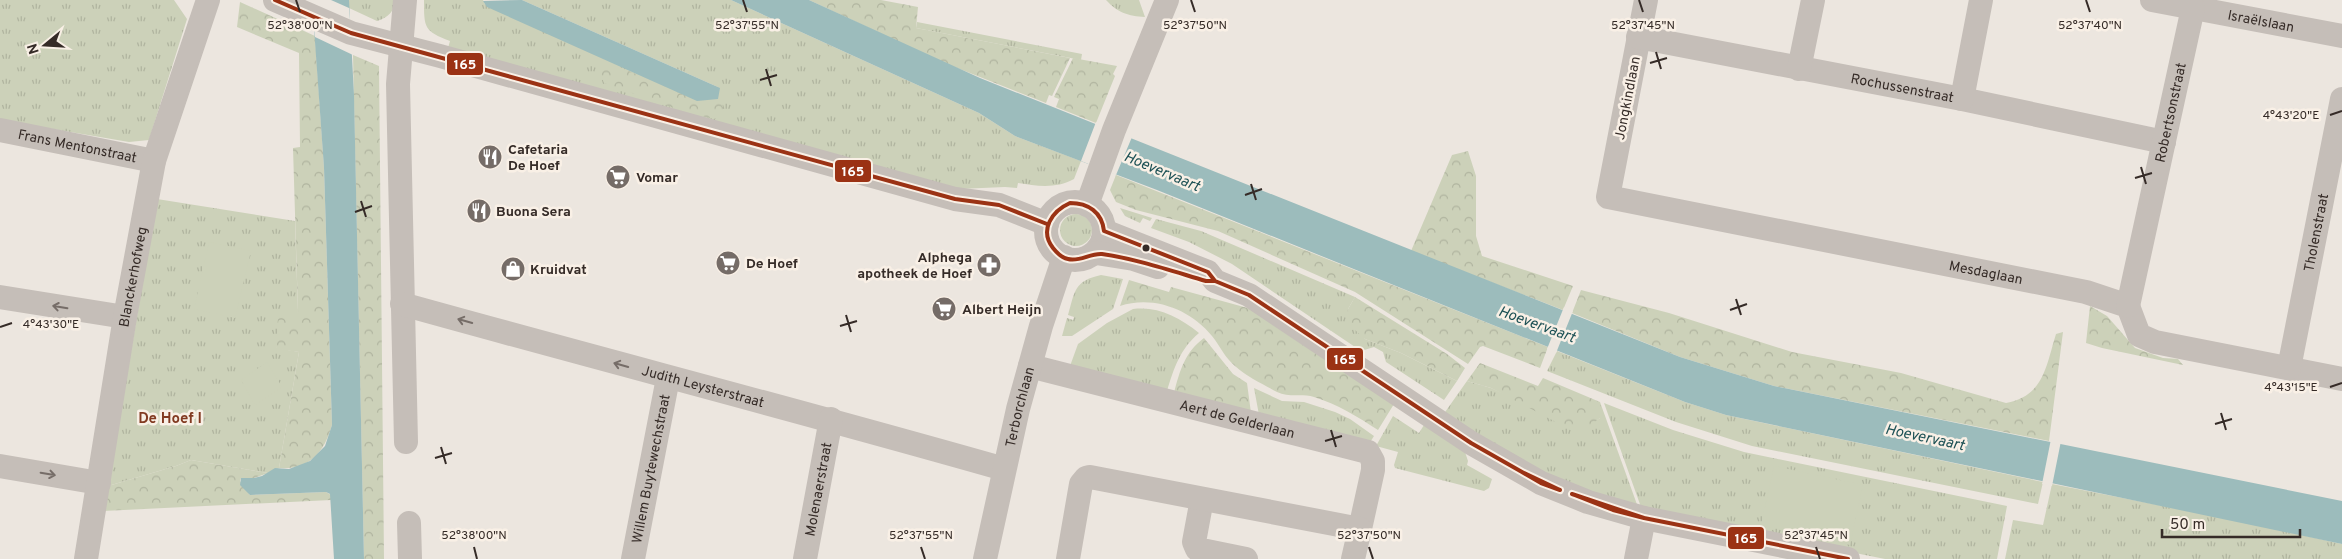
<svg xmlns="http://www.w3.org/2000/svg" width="2342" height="559" viewBox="0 0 2342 559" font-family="Overpass,sans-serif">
  <defs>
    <pattern id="grass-tufts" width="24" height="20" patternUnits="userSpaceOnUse" patternTransform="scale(1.25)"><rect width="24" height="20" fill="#ccd1b9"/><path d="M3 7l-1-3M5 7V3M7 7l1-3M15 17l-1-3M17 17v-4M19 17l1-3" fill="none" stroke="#b0b49f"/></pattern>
    <pattern id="forest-crowns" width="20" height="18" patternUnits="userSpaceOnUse" patternTransform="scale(1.25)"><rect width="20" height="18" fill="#ccd1b9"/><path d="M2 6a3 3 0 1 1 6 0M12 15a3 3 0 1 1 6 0" fill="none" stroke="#b0b49f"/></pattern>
  </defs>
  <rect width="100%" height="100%" fill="#ece6df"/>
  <!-- grass -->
  <path fill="url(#grass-tufts)" d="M0,0H174L187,19L149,140L129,142L0,120Z
    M349,0H397C393,12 389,17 377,21L349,8Z
    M424,0H483L485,4L720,88L522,0H731L979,113L1015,136L1081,161L1074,179C1056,189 1037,186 1018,183L1017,188L1005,187L959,189L448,48L450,41C424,31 424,28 424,0Z
    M1106,0H1139L1145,17C1128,16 1118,13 1106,0Z
    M917,22L1082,54L1081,60L916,28Z
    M157,199L295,221L298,312L276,348L299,352L279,468L268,473L191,460L176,466L108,486Z
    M1120,208L1152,218L1150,221L1143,218L1140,223L1125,216Z
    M1060 230a16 16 0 1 1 32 0a16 16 0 1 1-32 0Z
    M1156,219L1201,231L1355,297L1348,309L1365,339L1401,353L1457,381L1444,400L1386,362L1383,352L1374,347L1361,351L1232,264L1189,242L1151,228Z
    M1101,275L1123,279L1113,309L1072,336H1062L1067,318L1073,320L1074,317L1068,315C1075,291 1074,281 1101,275Z
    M1133,309C1158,306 1179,317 1199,333C1180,349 1174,368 1167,391L1070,366L1078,344L1107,323Z
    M1557,351L1685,402L1726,415L2043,482L2038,504L1752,446L1676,422L1547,371Z
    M1467,381L1491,388L1517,400L1597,420L1600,418V402L1639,510L1554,480L1443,415Z
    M1254,388L1282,401L1304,402L1335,412L1350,419L1374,436L1369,444L1259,415Z
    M1604,403L1673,430L1744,452L2007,506L1997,559H1885L1642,510Z
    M1393,416L1419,433L1424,425L1465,452L1468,461L1467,465L1492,479L1489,488L1484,491L1395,468L1394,465L1398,452L1376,446Z
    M2052,484L2244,522L2342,544V559H2005L2013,520L2043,525Z"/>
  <!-- forest -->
  <path fill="url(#forest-crowns)" d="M809,0H881L918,7L916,28L1070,58L1052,96L1049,95L1046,103L942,62Z
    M240,2L315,36L324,168L332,425C324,453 309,470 279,468L299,352L276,349L278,316L298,312L293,148L300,147L299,53L237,27Z
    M353,55L379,66L384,559H364Z
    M1073,58L1117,66L1113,74L1115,76L1096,123L1056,107L1059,99L1054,97Z
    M606,61L697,101L718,99L723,106L722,114L714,119L685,112L604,83L599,70L600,64Z
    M1468,151L1476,176V236L1482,256L1573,286L1563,310L1411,251L1452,155Z
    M1116,175L1548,347L1540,368L1483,346L1480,347L1468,364L1355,292L1218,231L1136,210L1116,202L1110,190Z
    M1129,280L1169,292L1171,287L1255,310L1394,404L1378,430C1358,417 1337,404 1314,397C1302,393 1289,398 1277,392C1263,384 1247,377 1235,366C1225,358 1220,346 1212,336C1190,309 1153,295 1120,306Z
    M1581,290L1669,313L1792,352L1901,373L2006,403C2044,396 2046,366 2056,334L2063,332L2049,441L1774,386L1680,357L1572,313Z
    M1355,297L1447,354L1465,368L1457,381L1401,353L1365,339L1354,329L1347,318L1348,309Z
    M2090,306L2107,316L2135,348L2163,358L2178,359L2183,365L2102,348L2086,343Z
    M1204,338L1233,374L1247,383L1251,413L1174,393C1180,370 1185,352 1204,338Z
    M1480,363L1538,386L1543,378L1600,402V418L1588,427L1576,428L1554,421L1491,388L1467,381Z
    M191,460L268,473L254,478H241L240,481L250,495L326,492L331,495V500L103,511L108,486L176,466Z"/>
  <!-- garden -->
  <path fill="#ccd1b9" d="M209,242L251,251L235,318L194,309Z
    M267,362L282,387L255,405L241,380Z
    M1774,466L1863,485L1850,545L1761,525Z"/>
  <!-- water -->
  <path fill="#9cbcbc" d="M312,0H349L354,95L364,559H334L330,494L326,492L250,495L240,485L241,478H254L262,476L275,468L289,469L310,461L325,446L332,425L324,168Z
    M522,0L720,88L718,99L697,101L487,7L483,1Z
    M731,0H809L980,78L1680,357L1774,386L2342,501V544L1726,415L1685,402L1157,190L1015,136L979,113Z"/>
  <!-- pier -->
  <path fill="#ece6df" d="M311,0H331L349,8L353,55L315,37Z
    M1096,122L1132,137L1116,175L1081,161Z
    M1564,307L1573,311L1556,353L1547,349Z
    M2051,439L2061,441L2052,486L2042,484Z"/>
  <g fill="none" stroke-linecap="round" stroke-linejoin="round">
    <!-- minor -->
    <g stroke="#c5beb8" stroke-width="24">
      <path d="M275,0L351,33L440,56L955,199L999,205L1047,224"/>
      <path d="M405,0L398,84L406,442"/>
      <path id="s1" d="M1646,0L1608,197L2086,292L2128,306L2139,335L2155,342L2342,379"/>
      <path id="s2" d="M2152,0L2342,36"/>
      <path id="s3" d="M1638,37L1962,99L2164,142"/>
      <path d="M1799,69L1813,0"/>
      <path d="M1962,99L1981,0"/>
      <path id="s4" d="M0,130L154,161"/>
      <circle cx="1075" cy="231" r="29"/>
      <path d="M1087,205L1114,130L1167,0"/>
      <path d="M1104,231L1208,272L1215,281L1249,295L1471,443L1541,483L1588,502L1644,518L1848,559"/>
      <path d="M1096,253L1134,259L1158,267"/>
      <path d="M0,297L125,317"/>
      <path id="s5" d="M402,304C603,360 804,412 1004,469"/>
      <path id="s6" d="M2128,306L2193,8"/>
      <path id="s7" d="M1030,366L1368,452L1373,461V470L1360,529"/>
      <path id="s8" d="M2289,368L2342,99"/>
      <path d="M0,466L99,483"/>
      <path d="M1202,499L1194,542L1197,549L1246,559"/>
      <path d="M409,523L410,559"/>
      <path id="s9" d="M86,559L125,317L154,161L208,0"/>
      <path id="s10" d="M633,559L668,378"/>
      <path id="s11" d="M805,559L831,419"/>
      <path id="s12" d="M985,559L1018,409L1041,326L1064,257"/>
      <path d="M1068,559L1081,484L1086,478L1090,477L1360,529L1353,559"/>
      <path d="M1636,559L1644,518"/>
    </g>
    <defs>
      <path id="bus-1" d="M275,0L351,33L955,199L999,205L1047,224
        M1070,203C1088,203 1102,212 1104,231L1208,272L1215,281H1206C1172,271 1137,259 1102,254C1090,253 1080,262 1068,259C1062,258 1057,253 1053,248C1039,230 1052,211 1070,203Z
        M1215,281L1249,295L1471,443
        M1471,443L1522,472
        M1471,443L1522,472
        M1522,472L1560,490
        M1522,472L1541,483L1560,490
        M1572,494L1644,518
        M1572,494L1613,510L1644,518
        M1644,518L1848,559"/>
    </defs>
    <!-- bus-1 casing -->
    <use href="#bus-1" stroke="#f9f0e6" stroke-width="8"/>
    <!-- bus-1 -->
    <use href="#bus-1" stroke="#9b3214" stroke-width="4"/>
  </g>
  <!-- one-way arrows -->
  <defs><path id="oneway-shaft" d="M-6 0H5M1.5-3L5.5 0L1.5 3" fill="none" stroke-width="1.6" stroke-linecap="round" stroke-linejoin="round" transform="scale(1.25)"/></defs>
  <g stroke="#766d68">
    <use href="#oneway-shaft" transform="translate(60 307) rotate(-171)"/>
    <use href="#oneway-shaft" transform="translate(465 321) rotate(-164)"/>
    <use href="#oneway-shaft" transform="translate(621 365) rotate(-164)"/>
    <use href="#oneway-shaft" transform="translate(48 474) rotate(10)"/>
  </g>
  <!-- ticks -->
  <path fill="none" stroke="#352b27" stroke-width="2" d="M296,0L300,12M743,0L747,12M1191,0L1195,12M1639,0L1643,12M2086,0L2090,12M1656,52L1661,69M1650,63L1667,58M766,69L771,86M760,80L777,75M2330,115L2342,111M2141,167L2146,184M2135,178L2152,173M1251,184L1256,200M1245,195L1262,189M361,201L366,217M355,212L372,206M1736,299L1741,315M1730,310L1747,304M846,315L851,332M840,326L857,321M0,327L12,323M2330,387L2342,383M2221,413L2226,430M2215,424L2232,419M1331,430L1336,447M1325,441L1342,436M441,447L446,464M435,458L452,453M474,547L477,559M921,547L925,559M1369,547L1373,559M1816,547L1820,559"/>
  <!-- icons -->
  <defs>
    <symbol id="restaurant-disc" viewBox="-11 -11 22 22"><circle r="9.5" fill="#756c67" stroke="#f9f0e6"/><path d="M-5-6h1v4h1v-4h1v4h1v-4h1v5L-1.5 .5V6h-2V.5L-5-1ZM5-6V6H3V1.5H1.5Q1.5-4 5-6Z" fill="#fff"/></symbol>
    <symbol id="supermarket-disc" viewBox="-11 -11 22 22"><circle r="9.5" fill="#756c67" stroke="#f9f0e6"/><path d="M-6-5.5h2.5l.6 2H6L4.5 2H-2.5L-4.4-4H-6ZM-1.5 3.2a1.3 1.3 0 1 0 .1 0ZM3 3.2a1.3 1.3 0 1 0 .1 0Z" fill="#fff"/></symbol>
    <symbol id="pharmacy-disc" viewBox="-11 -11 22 22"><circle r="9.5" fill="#756c67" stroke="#f9f0e6"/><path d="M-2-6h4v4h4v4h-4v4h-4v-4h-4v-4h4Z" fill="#fff"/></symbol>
    <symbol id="shop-disc" viewBox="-11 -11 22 22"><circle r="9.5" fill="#756c67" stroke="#f9f0e6"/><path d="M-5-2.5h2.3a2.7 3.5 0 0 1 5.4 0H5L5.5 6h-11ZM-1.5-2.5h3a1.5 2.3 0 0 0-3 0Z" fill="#fff"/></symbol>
  </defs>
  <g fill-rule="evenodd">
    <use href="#restaurant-disc" x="476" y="143" width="28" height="28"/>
    <use href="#supermarket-disc" x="604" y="163" width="28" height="28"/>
    <use href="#restaurant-disc" x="465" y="197" width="28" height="28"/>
    <use href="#supermarket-disc" x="714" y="249" width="28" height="28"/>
    <use href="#pharmacy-disc" x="975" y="251" width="28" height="28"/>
    <use href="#shop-disc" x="499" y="255" width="28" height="28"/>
    <use href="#supermarket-disc" x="930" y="295" width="28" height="28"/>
  </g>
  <!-- markers -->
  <circle fill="#352b27" stroke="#f9f0e6" stroke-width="2" cx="1146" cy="248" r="4.5"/>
  <g text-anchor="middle" stroke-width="5" stroke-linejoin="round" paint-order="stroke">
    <!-- street labels -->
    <g font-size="14" fill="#352b27" stroke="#f9f0e6">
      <text dy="5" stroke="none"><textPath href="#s2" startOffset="111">Israëlslaan</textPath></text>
      <text dy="5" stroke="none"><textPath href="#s3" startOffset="269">Rochussenstraat</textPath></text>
      <text transform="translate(1627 98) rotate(-79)" y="5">Jongkindlaan</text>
      <text dy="5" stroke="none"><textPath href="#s6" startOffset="198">Robertsonstraat</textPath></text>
      <text dy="5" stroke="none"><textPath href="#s4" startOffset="79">Frans Mentonstraat</textPath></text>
      <text dy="5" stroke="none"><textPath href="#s8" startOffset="138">Tholenstraat</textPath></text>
      <text dy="5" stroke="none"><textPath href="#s1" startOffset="586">Mesdaglaan</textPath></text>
      <text dy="5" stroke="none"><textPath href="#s9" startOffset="286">Blanckerhofweg</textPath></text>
      <text dy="5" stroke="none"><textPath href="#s5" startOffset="312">Judith Leysterstraat</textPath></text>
      <text dy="5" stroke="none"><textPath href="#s12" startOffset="156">Terborchlaan</textPath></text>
      <text dy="5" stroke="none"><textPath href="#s7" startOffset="214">Aert de Gelderlaan</textPath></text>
      <text dy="5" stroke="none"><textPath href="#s10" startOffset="92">Willem Buytewechstraat</textPath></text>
      <text dy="5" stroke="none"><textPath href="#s11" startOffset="71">Molenaerstraat</textPath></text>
    </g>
    <!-- poi labels -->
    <g font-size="14" font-weight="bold" fill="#352b27" stroke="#f9f0e6" text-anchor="start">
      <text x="508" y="154">Cafetaria<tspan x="508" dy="16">De Hoef</tspan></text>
      <text x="636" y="182">Vomar</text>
      <text x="496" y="216">Buona Sera</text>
      <text x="972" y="262" text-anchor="end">Alphega<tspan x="972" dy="16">apotheek de Hoef</tspan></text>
      <text x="746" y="268">De Hoef</text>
      <text x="530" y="274">Kruidvat</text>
      <text x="962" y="314">Albert Heijn</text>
    </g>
    <!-- water labels -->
    <g font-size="15" font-style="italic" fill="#1d5155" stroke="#f9f0e6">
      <text transform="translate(1162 171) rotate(23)" y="5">Hoevervaart</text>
      <text transform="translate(1537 324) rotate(20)" y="5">Hoevervaart</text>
      <text transform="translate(1925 437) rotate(12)" y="5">Hoevervaart</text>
    </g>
    <!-- neighbourhood labels -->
    <g font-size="15" font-weight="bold" fill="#823a21" stroke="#f9f0e6">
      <text x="170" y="423">De Hoef I</text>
    </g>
  </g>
  <g font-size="12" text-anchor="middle" fill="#352b27" stroke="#f9f0e6" stroke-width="5" stroke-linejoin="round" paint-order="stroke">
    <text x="300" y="29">52°38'00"N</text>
    <text x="747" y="29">52°37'55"N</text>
    <text x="1195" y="29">52°37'50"N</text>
    <text x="1643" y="29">52°37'45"N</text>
    <text x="2090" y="29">52°37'40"N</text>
    <text x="2291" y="119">4°43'20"E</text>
    <text x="51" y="328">4°43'30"E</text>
    <text x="2291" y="391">4°43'15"E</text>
    <text x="474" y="539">52°38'00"N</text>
    <text x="921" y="539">52°37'55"N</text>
    <text x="1369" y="539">52°37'50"N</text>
    <text x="1816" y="539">52°37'45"N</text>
  </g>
  <g stroke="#f9f0e6" stroke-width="2">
    <rect x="446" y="52" width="38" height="24" rx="5" fill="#9b3214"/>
    <rect x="834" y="159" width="38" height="24" rx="5" fill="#9b3214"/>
    <rect x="1326" y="347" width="38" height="24" rx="5" fill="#9b3214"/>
    <rect x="1727" y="526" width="38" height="24" rx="5" fill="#9b3214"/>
  </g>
  <g font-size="14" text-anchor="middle" font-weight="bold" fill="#fff">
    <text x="465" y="69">165</text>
    <text x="853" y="176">165</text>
    <text x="1345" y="364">165</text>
    <text x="1746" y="543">165</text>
  </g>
  <!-- north arrow -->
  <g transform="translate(45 45) rotate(252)" stroke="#f9f0e6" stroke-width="4" paint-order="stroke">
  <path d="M0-4L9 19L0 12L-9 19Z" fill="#352b27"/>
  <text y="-8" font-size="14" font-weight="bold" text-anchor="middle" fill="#352b27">N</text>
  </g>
  <!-- scale -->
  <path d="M2162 529v8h138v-8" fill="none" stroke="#352b27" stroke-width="2.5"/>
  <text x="2170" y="529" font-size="15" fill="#352b27" stroke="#f9f0e6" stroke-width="4" paint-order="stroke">50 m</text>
</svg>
